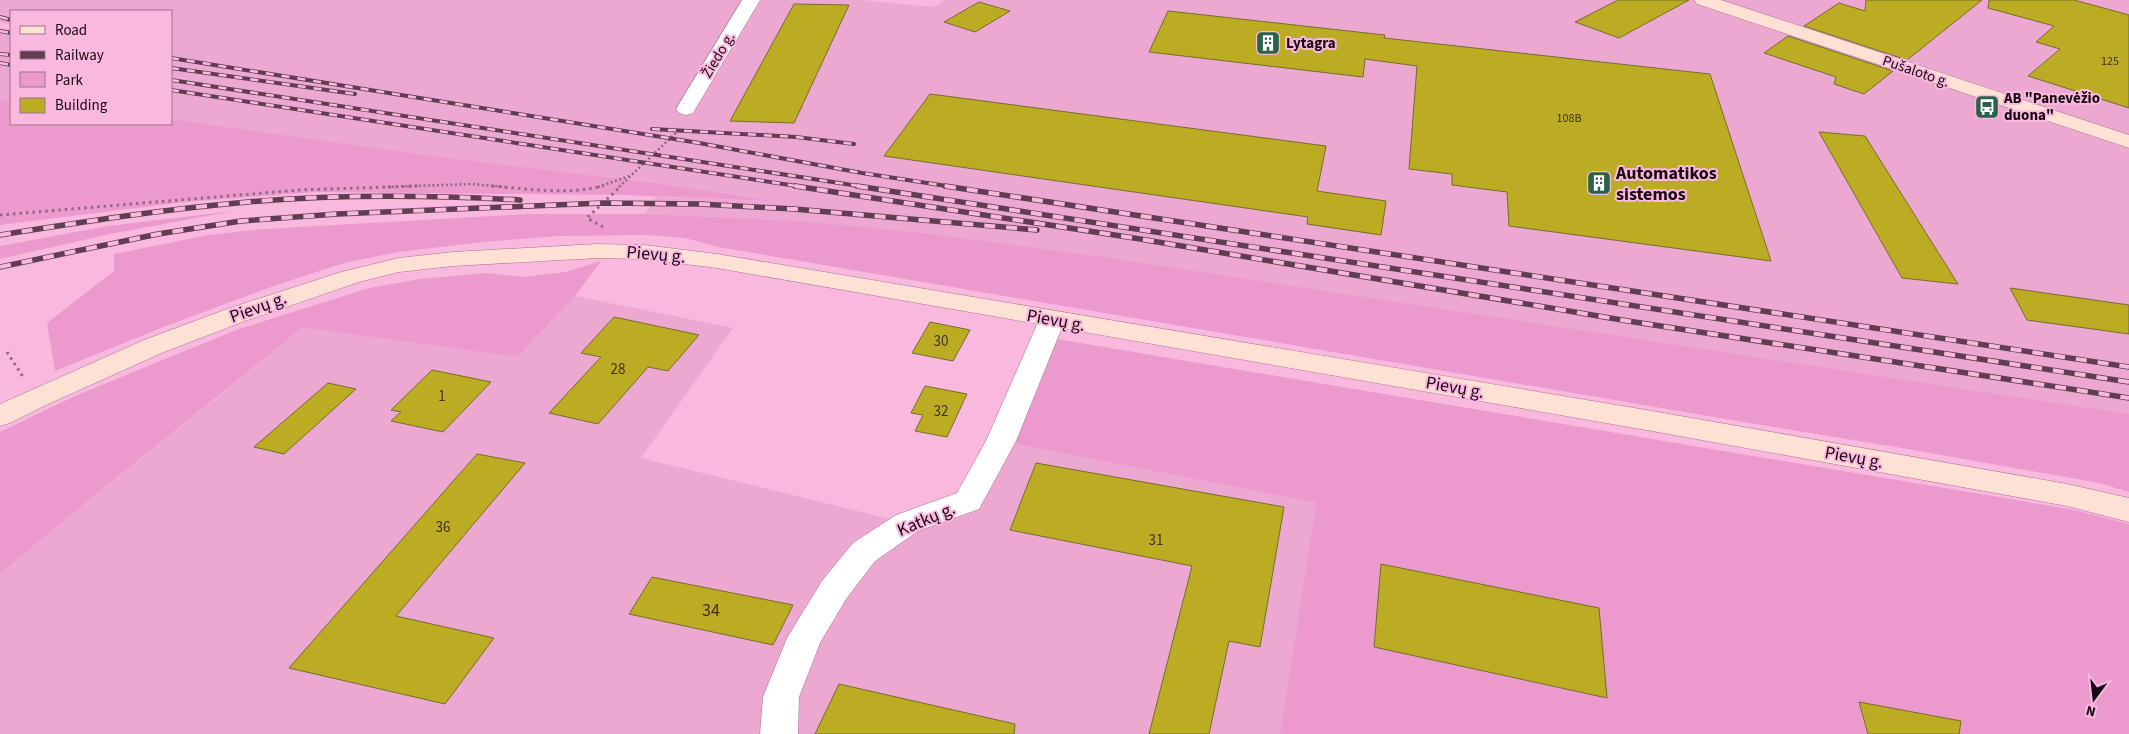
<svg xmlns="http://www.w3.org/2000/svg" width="2129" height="734" viewBox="0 0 2129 734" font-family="'Source Sans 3',sans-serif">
  <rect width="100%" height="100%" fill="#f9b9df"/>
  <!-- built -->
  <path fill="#eca8d1" d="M0,0H862L933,7L945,0H2129V414L1106,257L926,233L800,221L645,214L656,197L767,201L662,184L419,154L171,119V11H11V25L0,22Z
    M0,28L11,29V101L0,100Z
    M575,296L733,328L641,458L907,523L968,501L1001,441L1316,503L1280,734H0V574L51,531L224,392L302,326L517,357Z"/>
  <!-- green -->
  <path fill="#ec9acd" d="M0,100L11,101V124H171V119L419,154L662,184L773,201L624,195L317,192L185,202L0,225Z
    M234,211L110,234L0,259V246L108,226Z
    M529,214H645L800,221L926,233L1106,257L2129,414V492L2099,483L1896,447L1743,422L718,247L685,238L646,235L560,236L484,242L398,252L344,263L271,287L166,326L55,371L47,323L114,271V254L208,235L264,229Z
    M601,261L575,296L517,357L302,327C203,410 99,490 0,574V432L75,396L236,330L369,288L420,279L487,273L523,277L565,272Z
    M1045,337L2075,510L2129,524V734H1280L1316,503L1001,441Z"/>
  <!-- building -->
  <path fill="#bcac24" stroke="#756d2a" d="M1618,0H1689L1619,38L1575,22Z
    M1866,0H1982L1907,60L1804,26L1839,3L1865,11Z
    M1989,0H2074L2129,15V108L2028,76L2060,49L2036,42L2054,26L1988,8Z
    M979,2L1010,11L975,32L944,22Z
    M794,4L849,5L794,123L730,121Z
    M1168,11L1385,35L1384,38L1710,74L1771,261L1509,226L1507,192L1452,185V174L1409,169L1417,66L1365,59L1363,77L1149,52Z
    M1788,36L1893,71L1864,94L1834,84L1836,77L1764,53Z
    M930,94L1326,146L1317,191L1386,201L1381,235L1307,224L1308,217L884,156Z
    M1819,132L1865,136L1958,284L1902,278Z
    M2010,288L2129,305V334L2027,320Z
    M614,317L699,335L668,371L648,367L598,424L549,413L601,357L581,353Z
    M930,322L970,330L953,361L912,353Z
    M432,370L491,382L443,432L391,421L401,412L391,410Z
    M328,383L356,389L284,454L254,447Z
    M925,386L967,394L947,437L915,431L923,415L911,413Z
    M477,454L525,463L396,616L494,638L445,704L289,668Z
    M1036,463L1284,507L1260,647L1229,641L1209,734H1149L1192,566L1010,530Z
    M1381,564L1599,608L1607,698L1374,647Z
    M652,577L793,605L773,645L629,614Z
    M839,684L1015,724L1014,734H815Z
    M1859,702L1961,721L1959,734H1868Z"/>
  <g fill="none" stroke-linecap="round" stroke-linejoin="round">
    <defs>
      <path id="street" d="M742,0H760L693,113L686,115L679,113L676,109Z
        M1052,312L1061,314L1065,320L1016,441L979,509L918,531L875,561L846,599L820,643L799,697L798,734H760L763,697L787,638L822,581L853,543L896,515L957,493L986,441L1039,320L1043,314Z"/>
      <path id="secondary" d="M1694,0H1721L2129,135V148L1697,4Z
        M598,244L644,245L717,254L1652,411L2067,484L2129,498V522L2067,506L1652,431L717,268L644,259L598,258L453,266L399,272L359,282L245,321L164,352L46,405L10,423L0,426V404L144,340L227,309L341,272L399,258L453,252Z"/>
    </defs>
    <!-- street casing -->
    <use href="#street" stroke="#aa7094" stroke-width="1"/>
    <!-- secondary casing -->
    <use href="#secondary" stroke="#aa7094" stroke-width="1"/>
    <!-- path-far1 -->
    <path stroke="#946782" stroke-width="2.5" stroke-dasharray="2 2.5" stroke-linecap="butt" d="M383,187L472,184L505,187
      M598,187L632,175
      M619,187L680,129"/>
    <!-- path -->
    <path stroke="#946782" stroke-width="3" stroke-dasharray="2.5 4" stroke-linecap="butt" d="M492,186C529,189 566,195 603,186
      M0,215L299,190L419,186
      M603,227L587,218L621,186
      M7,352L23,377"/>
    <!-- street -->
    <use href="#street" fill="#fff" fill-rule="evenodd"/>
    <!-- secondary -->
    <use href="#secondary" fill="#fee0d4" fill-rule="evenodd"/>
    <defs>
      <path id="rail-far1" d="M0,17L11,20
        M0,31L11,33
        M0,54L11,55
        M171,58L699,143L862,173L953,187
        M0,63L11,65
        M171,68L355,94
        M171,80L865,187
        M171,90L803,187
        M652,129L796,137L854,144"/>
      <path id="rail" d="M795,186L1134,238L1628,321L2129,398
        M857,186L2129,382
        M945,186L2129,367
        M0,235C82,222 165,209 248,202C338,194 429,195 520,200
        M0,267L158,234L241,221L337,214L603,203L699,204L794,209L1037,230"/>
    </defs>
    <!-- rail-far1 casing -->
    <use href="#rail-far1" stroke="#603d53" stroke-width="4"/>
    <!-- rail casing -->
    <use href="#rail" stroke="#603d53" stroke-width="5.5"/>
    <!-- rail-far1 -->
    <use href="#rail-far1" stroke="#f9b9df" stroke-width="2.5" stroke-dasharray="8" stroke-linecap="butt"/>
    <!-- rail -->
    <use href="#rail" stroke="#f9b9df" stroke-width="4" stroke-dasharray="11" stroke-linecap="butt"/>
  </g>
  <!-- icons -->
  <defs>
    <symbol id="building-square" viewBox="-11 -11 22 22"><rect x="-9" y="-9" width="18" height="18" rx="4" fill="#2b624a" stroke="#f9b9df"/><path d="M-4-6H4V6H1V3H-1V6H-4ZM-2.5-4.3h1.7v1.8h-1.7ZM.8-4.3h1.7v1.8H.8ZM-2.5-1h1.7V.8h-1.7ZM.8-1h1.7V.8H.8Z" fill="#fff"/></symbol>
    <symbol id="bus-square" viewBox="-11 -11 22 22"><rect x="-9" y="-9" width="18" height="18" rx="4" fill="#2b624a" stroke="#f9b9df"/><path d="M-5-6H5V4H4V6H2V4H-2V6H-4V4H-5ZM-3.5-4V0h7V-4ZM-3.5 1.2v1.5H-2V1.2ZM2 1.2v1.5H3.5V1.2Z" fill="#fff"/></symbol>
  </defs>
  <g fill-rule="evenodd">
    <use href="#building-square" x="1254" y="29" width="28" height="28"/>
    <use href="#bus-square" x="1973" y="93" width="28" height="28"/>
    <use href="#building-square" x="1585" y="169" width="28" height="28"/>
  </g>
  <g text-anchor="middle" stroke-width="4" stroke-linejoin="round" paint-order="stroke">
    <!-- far-number labels -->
    <g font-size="12" fill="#433018">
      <text x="2110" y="65">125</text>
      <text x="1569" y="122">108B</text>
    </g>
    <!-- far-poi labels -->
    <g font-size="15" font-weight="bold" fill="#1b0614" stroke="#f9b9df" text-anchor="start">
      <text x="1286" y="48">Lytagra</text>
      <text x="2004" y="103">AB "Panevėžio<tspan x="2004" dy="17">duona"</tspan></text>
    </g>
    <!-- far-street labels -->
    <g font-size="15" fill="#1b0614" stroke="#f9b9df">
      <text transform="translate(718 55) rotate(-59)" y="5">Žiedo g.</text>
      <text transform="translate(1916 71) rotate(19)" y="5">Pušaloto g.</text>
    </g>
    <!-- number labels -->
    <g font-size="15" fill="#433018">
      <text x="941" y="346">30</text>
      <text x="618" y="374">28</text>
      <text x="442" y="401">1</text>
      <text x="941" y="416">32</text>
      <text x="443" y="532">36</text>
      <text x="1156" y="545">31</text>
    </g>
    <!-- poi labels -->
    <g font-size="18" font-weight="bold" fill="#1b0614" stroke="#f9b9df" text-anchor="start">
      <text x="1616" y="179">Automatikos<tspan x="1616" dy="21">sistemos</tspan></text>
    </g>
    <!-- street labels -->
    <g font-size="18" fill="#1b0614" stroke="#f9b9df">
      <text transform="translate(656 254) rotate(5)" y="6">Pievų g.</text>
      <text transform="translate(258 307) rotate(-20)" y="6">Pievų g.</text>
      <text transform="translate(1056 320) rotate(10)" y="6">Pievų g.</text>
      <text transform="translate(1455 387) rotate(10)" y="6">Pievų g.</text>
      <text transform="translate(1854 457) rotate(10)" y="6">Pievų g.</text>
      <text transform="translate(926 519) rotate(-23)" y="6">Katkų g.</text>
    </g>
    <!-- near-number labels -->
    <g font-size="18" fill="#433018">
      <text x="711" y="616">34</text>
    </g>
  </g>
  <!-- legend -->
  <rect x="10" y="10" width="162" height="115" fill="#f9b9df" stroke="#a0718e"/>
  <rect x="20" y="26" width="25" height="8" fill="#fee0d4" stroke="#a0718e"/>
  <text x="55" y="35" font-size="15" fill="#1b0614">Road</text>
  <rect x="20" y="51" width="25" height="8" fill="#603d53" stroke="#a0718e"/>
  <text x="55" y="60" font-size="15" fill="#1b0614">Railway</text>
  <rect x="20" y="72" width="25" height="15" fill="#ec9acd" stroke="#a0718e"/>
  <text x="55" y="85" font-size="15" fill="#1b0614">Park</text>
  <rect x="20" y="98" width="25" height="15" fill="#bcac24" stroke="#a0718e"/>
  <text x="55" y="110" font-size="15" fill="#1b0614">Building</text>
  <!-- north arrow -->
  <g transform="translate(2094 699) rotate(195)" stroke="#f9b9df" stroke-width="4" paint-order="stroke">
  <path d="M0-4L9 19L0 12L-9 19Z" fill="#1b0614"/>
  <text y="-8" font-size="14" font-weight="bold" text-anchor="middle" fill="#1b0614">N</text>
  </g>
</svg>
